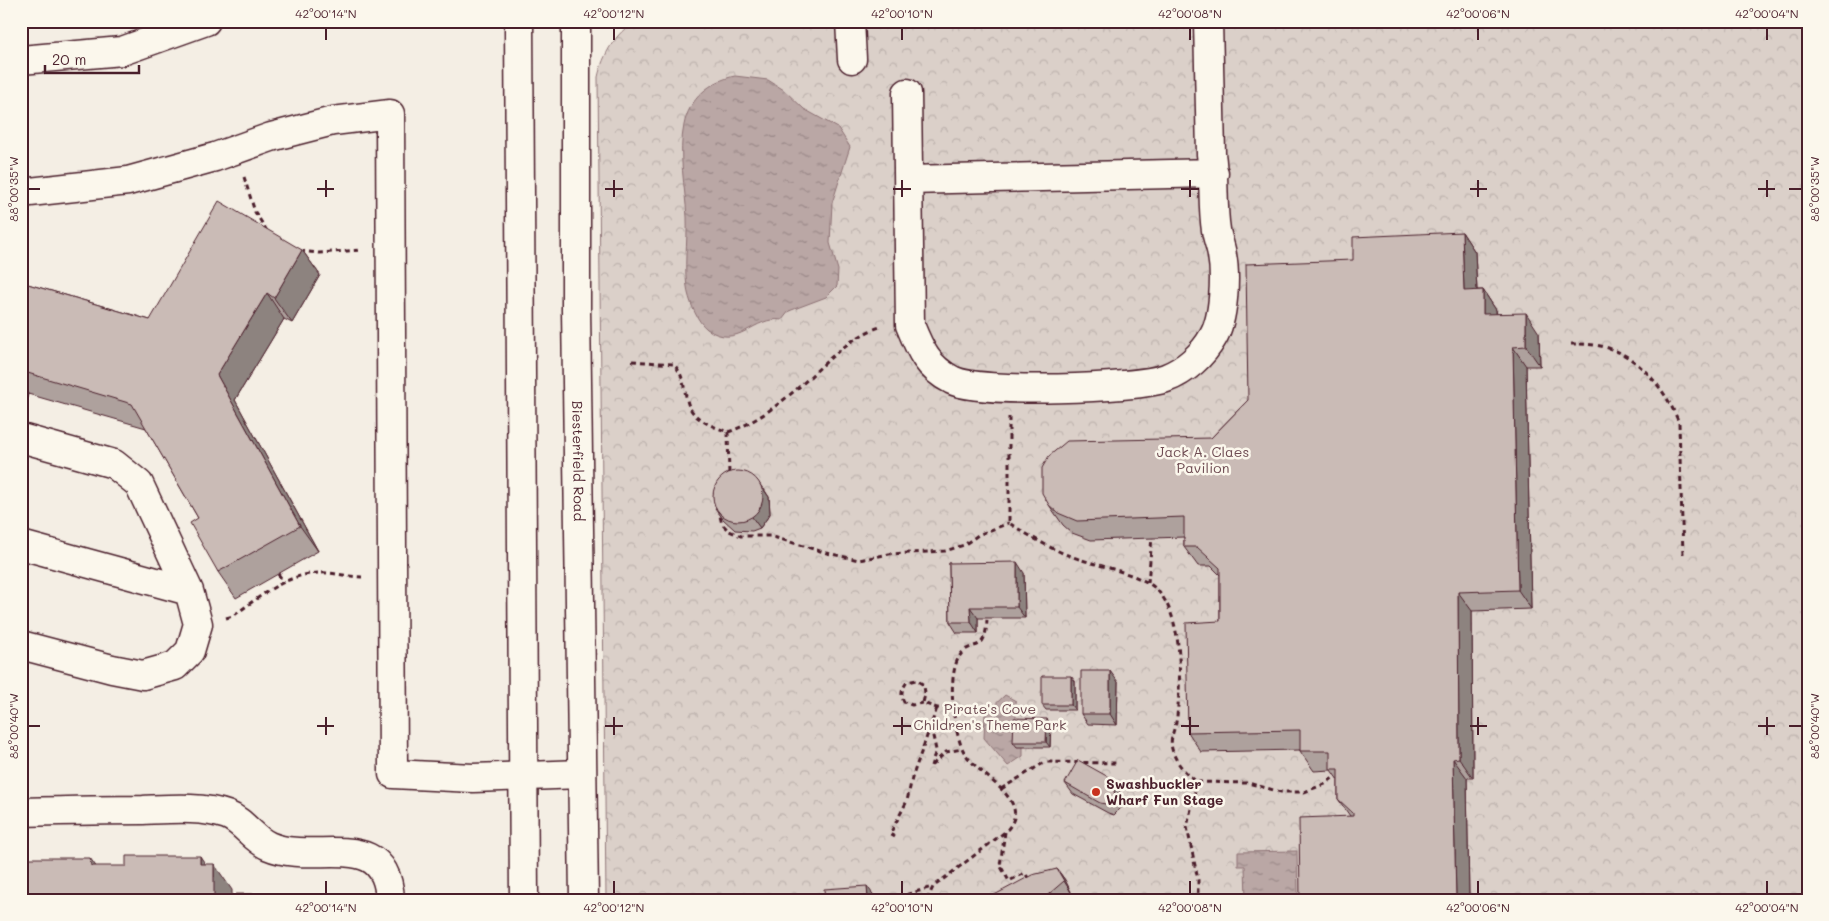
<svg xmlns="http://www.w3.org/2000/svg" width="1829" height="921" viewBox="0 0 1829 921" font-family="Mali,sans-serif">
  <defs>
    <pattern id="forest-crowns" width="20" height="18" patternUnits="userSpaceOnUse" patternTransform="scale(1.25)"><rect width="20" height="18" fill="#dbd0c9"/><path d="M2 6a3 3 0 1 1 6 0M12 15a3 3 0 1 1 6 0" fill="none" stroke="#bdb2ad"/></pattern>
    <pattern id="water-ripples" width="26" height="14" patternUnits="userSpaceOnUse" patternTransform="scale(1.25)"><rect width="26" height="14" fill="#baa7a5"/><path d="M2 4q2-2 4 0t4 0M15 11q2-2 4 0t4 0" fill="none" stroke="#998787"/></pattern>
  </defs>
  <rect width="100%" height="100%" fill="#f4eee4"/>
  <filter id="ink" filterUnits="userSpaceOnUse"><feTurbulence type="fractalNoise" baseFrequency=".02" numOctaves="2"/><feDisplacementMap in="SourceGraphic" scale="10" xChannelSelector="R" yChannelSelector="G"/><feConvolveMatrix kernelMatrix="1 2 1 2 8 2 1 2 1" color-interpolation-filters="sRGB"/></filter>
  <g filter="url(#ink)">
    <!-- forest -->
    <path fill="url(#forest-crowns)" stroke="#92787a" d="M636,21H1808V900H606L598,77C603,55 615,33 636,21Z"/>
    <!-- water -->
    <path fill="url(#water-ripples)" stroke="#8d7174" d="M735,76L768,80L784,90L804,109L838,128L850,147L832,203L830,243L838,270L837,286L826,297L789,311L782,320C754,315 738,351 707,329C697,321 691,305 688,293C683,269 688,241 687,217C685,187 678,154 684,125C689,99 710,81 735,76Z
      M1005,695L1016,701V721L1023,726V756L1008,766L984,738L985,714Z
      M1297,851L1298,900H1246L1245,866H1238V852Z"/>
    <g fill="none" stroke-linecap="round" stroke-linejoin="round">
      <defs>
        <path id="minor" d="M850,21L852,59
          M21,60L122,51L206,21
          M907,93L910,325C920,350 928,368 952,380C978,394 1137,389 1166,378C1185,371 1203,355 1213,337C1224,319 1226,276 1222,255C1221,247 1217,238 1216,230C1212,205 1215,179 1211,154L1208,21
          M909,180L1214,173
          M21,193L128,181L215,157L271,137L333,121L390,114L393,774L473,778L581,774
          M21,438L114,464L139,484L189,591L198,624L190,651L175,666L143,675L112,669L21,645
          M21,545L189,591
          M21,812C62,811 103,810 143,810C168,809 203,806 227,815C243,821 254,840 269,846C315,866 387,825 390,900"/>
        <g id="major">
          <path d="M519,21L524,900"/>
          <path id="s1" d="M576,21V309L584,900"/>
        </g>
      </defs>
      <!-- minor casing -->
      <use href="#minor" stroke="#4a1f2b" stroke-width="31"/>
      <!-- major casing -->
      <use href="#major" stroke="#4a1f2b" stroke-width="31"/>
      <!-- path -->
      <path stroke="#4a1f2b" stroke-width="3" stroke-dasharray="5 4" stroke-linecap="butt" d="M244,177L255,212L267,231
        M300,251L319,253L361,250
        M1571,344C1582,344 1594,344 1605,347C1639,356 1667,391 1679,423L1683,555
        M632,361L673,364C684,374 683,386 687,400C691,419 711,426 728,432C755,423 778,405 799,387C824,365 847,338 880,327
        M1009,417V523C1028,535 1049,548 1070,556C1091,564 1141,574 1155,588C1184,615 1181,679 1177,716C1176,728 1169,737 1172,749C1176,764 1186,773 1197,782L1187,827L1198,880V900
        M728,432L729,476
        M718,508L722,524L729,531L741,536H770L827,553L859,560L889,554L945,551L964,545L978,535L1009,523
        M278,574L284,582
        M1148,583L1152,537
        M226,618L233,616C259,597 286,574 319,573C334,572 348,577 362,577
        M923,703L912,705L904,702C900,694 902,689 907,682L916,680L924,685L925,694L923,703L937,708L953,707
        M931,727L936,750L931,766
        M932,765L946,752L962,749
        M1197,782L1248,783L1281,792H1304L1325,784L1338,774
        M1001,789L1045,762L1116,763
        M1005,832L1000,865L1009,881L1025,873L1030,881
        M895,837L890,834L907,801L912,778L937,708
        M900,900L905,895L932,887
        M927,900L933,887L1005,832C1038,800 976,777 963,750C953,729 947,677 959,657C971,637 986,658 987,618"/>
      <!-- minor -->
      <use href="#minor" stroke="#fbf7ec" stroke-width="28"/>
      <!-- major -->
      <use href="#major" stroke="#fbf7ec" stroke-width="28"/>
    </g>
    <!-- wall -->
    <path fill="#aea19d" stroke="#4a1f2b" d="M1462,232L1475,252L1477,290H1483L1496,310L1497,314L1539,333L1540,366H1526L1531,609L1472,611L1473,778H1467L1469,900L1350,816L1338,799V780L1331,770L1314,771L1300,751V750L1201,752L1188,732L1220,621V575L1211,566H1198L1184,547V537L1091,540L1072,533L1063,525L1049,505L1211,438L1248,400L1353,260Z
      M302,250L320,275L292,323L284,319L235,400L318,551L236,598L218,572L198,518L146,428L28,394L25,404L21,403V282L150,320Z
      M764,489L769,497L770,514L760,528L752,531L735,530L723,519L715,508Z
      M949,563L1024,573L1025,618H978V633H957L950,622Z
      M1075,681V710H1046L1042,705Z
      M1118,682L1117,725L1088,724L1081,714Z
      M1047,719L1051,724L1050,747H1017L1013,742Z
      M1112,779L1120,790L1118,794L1122,800L1123,806L1114,815L1108,813L1073,794L1065,783Z
      M1057,869L1065,880L1071,892L1062,900H985Z"/>
    <!-- shaded-wall -->
    <path fill="#8d837f" stroke="#4a1f2b" d="M1462,232L1475,252L1478,311L1464,291Z
      M302,250L320,275L292,323L274,298Z
      M1483,290L1496,310L1497,334L1483,314Z
      M267,293L284,319L235,400L318,551L300,526L217,375Z
      M1526,313L1539,333L1540,366L1526,346Z
      M1513,347L1526,366L1531,609L1518,590Z
      M21,384L28,394L25,404L21,399Z
      M756,479L769,497L770,514L760,528L752,517Z
      M1017,562L1024,573L1025,618L1017,607Z
      M1458,592L1472,611L1473,778L1459,758Z
      M970,607L978,618V633L971,622Z
      M1110,671L1118,682L1117,725L1110,714Z
      M1071,676L1075,681V710L1071,705Z
      M1047,719L1051,724L1050,747L1046,742Z
      M1453,759L1467,778L1469,900H1456Z
      M1112,779L1120,790L1118,794L1122,800L1123,806L1109,786Z
      M200,856L214,877V864L232,890V900H214L200,864Z
      M90,858L108,883L91,866Z
      M1057,869L1065,880L1071,892L1064,881Z
      M867,886L875,897V900H868Z
      M256,894L260,900H256Z"/>
    <!-- building -->
    <path fill="#cabbb6" stroke="#4a1f2b" d="M219,201L302,250L274,298L267,293L217,375L300,526L218,572L190,523L198,518L132,404L21,371V282L150,320Z
      M1462,232L1464,291L1483,290V314L1526,313V346L1513,347L1518,590L1458,592L1459,758L1453,759L1456,900H1300L1299,818L1353,816V813L1338,799V769H1330V751H1300V730L1188,732L1186,623L1220,621V568L1197,547H1184V517L1077,521L1058,513L1049,505L1042,493V468L1049,456L1067,441L1211,438L1248,400L1246,264L1353,260V237Z
      M713 496a25 25 0 1 1 50 0a25 25 0 1 1-50 0Z
      M1017,562V607H970L971,622H950L949,563Z
      M1081,671H1110V714H1081Z
      M1042,676H1071V705H1042Z
      M1014,718L1047,719L1046,742H1013Z
      M1078,760L1112,779L1109,786L1114,790L1115,796L1106,804L1100,803L1065,783Z
      M126,856H200V864H214V900H21V858H90L91,866H126Z
      M1057,869L1064,881L1042,900H985L1032,875Z
      M867,886L868,900H825L824,889Z
      M236,894H256V900H236Z"/>
  </g>
  <!-- ticks -->
  <path fill="none" stroke="#4a1f2b" stroke-width="2" d="M326,28V40M614,28V40M902,28V40M1190,28V40M1478,28V40M1767,28V40M326,180V197M614,180V197M902,180V197M1190,180V197M1478,180V197M1767,180V197M28,189H40M317,189H334M605,189H623M893,189H911M1181,189H1199M1470,189H1487M1758,189H1775M1789,189H1802M326,717V735M614,717V735M902,717V735M1190,717V735M1478,717V735M1767,717V735M28,726H40M317,726H334M605,726H623M893,726H911M1181,726H1199M1470,726H1487M1758,726H1775M1789,726H1802M326,881V894M614,881V894M902,881V894M1190,881V894M1478,881V894M1767,881V894"/>
  <!-- markers -->
  <circle fill="#c8321e" stroke="#fbf7ec" stroke-width="2" cx="1096" cy="792" r="5"/>
  <g text-anchor="middle" stroke-width="5" stroke-linejoin="round" paint-order="stroke">
    <!-- park labels -->
    <g font-size="14" fill="#6e4b52" stroke="#fbf7ec">
      <text x="1203" y="457">Jack A. Claes<tspan x="1203" dy="16">Pavilion</tspan></text>
      <text x="990" y="714">Pirate's Cove<tspan x="990" dy="16">Children's Theme Park</tspan></text>
    </g>
    <!-- street labels -->
    <g font-size="14" fill="#4a1f2b" stroke="#fbf7ec">
      <text dy="5" stroke="none"><textPath href="#s1" startOffset="440">Biesterfield Road</textPath></text>
    </g>
    <!-- poi labels -->
    <g font-size="14" font-weight="bold" fill="#4a1f2b" stroke="#fbf7ec" text-anchor="start">
      <text x="1106" y="789">Swashbuckler<tspan x="1106" dy="16">Wharf Fun Stage</tspan></text>
    </g>
  </g>
  <!-- margin -->
  <rect width="1829" height="921" fill="none" stroke="#fbf7ec" stroke-width="55"/>
  <!-- scale -->
  <path d="M45 65v8h94v-8" fill="none" stroke="#4a1f2b" stroke-width="2.5"/>
  <text x="52" y="65" font-size="15" fill="#4a1f2b" stroke="#fbf7ec" stroke-width="4" paint-order="stroke">20 m</text>
  <rect x="28" y="28" width="1774" height="866" fill="none" stroke="#4a1f2b" stroke-width="2"/>
  <g font-size="12" text-anchor="middle" fill="#4a1f2b">
    <text x="326" y="18">42°00'14"N</text>
    <text x="614" y="18">42°00'12"N</text>
    <text x="902" y="18">42°00'10"N</text>
    <text x="1190" y="18">42°00'08"N</text>
    <text x="1478" y="18">42°00'06"N</text>
    <text x="1767" y="18">42°00'04"N</text>
    <text transform="translate(1815 189) rotate(-90)" y="4">88°00'35"W</text>
    <text transform="translate(14 189) rotate(-90)" y="4">88°00'35"W</text>
    <text transform="translate(1815 726) rotate(-90)" y="4">88°00'40"W</text>
    <text transform="translate(14 726) rotate(-90)" y="4">88°00'40"W</text>
    <text x="326" y="912">42°00'14"N</text>
    <text x="614" y="912">42°00'12"N</text>
    <text x="902" y="912">42°00'10"N</text>
    <text x="1190" y="912">42°00'08"N</text>
    <text x="1478" y="912">42°00'06"N</text>
    <text x="1767" y="912">42°00'04"N</text>
  </g>
</svg>
